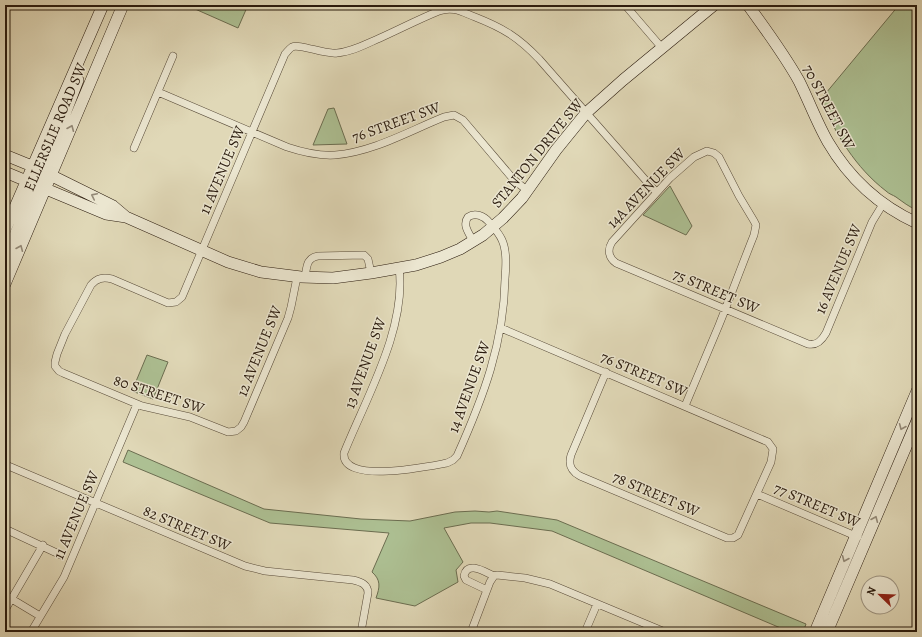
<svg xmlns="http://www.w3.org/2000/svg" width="922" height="637" viewBox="0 0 922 637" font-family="Alegreya,serif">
  <rect width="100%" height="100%" fill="#e0d8b7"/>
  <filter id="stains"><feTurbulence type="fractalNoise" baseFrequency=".005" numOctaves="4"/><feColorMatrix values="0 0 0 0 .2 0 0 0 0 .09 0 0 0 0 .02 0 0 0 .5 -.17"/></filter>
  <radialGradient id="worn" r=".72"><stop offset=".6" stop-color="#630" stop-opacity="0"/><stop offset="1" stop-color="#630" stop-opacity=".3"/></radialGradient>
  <!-- green -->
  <path fill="#adc093" stroke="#6b6d50" d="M186,5H248L238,28Z
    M899,5H917V210C909,207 903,202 896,197C893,195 889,194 886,191C856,168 835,134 821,99Z
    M334,108L347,144L313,145L328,109Z
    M670,186L692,226L686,235L643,215Z
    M147,355L168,362L153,399L132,391Z
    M128,450L264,509L361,519L410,521L455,512L475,511L489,512L497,511L557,520L806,624L803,632H790L552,531L490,523H471L444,528L463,562L456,570L458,582L415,606L376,598C380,587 381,580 372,572L389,533L270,523L123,462Z"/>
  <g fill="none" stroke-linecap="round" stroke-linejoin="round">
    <defs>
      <path id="street" d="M625,5L662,48
        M158,92L287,147C302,152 319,156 335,155C373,152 409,131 444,117L454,115L463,120L514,180L528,191
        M134,148L173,56
        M399,268C407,328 366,398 344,453C341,485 430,466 447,463L453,460L457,456C483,398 504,343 505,279C506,266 507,251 502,240C499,233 494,228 489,222C484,216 475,212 468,217C462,225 469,233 473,241
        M297,277L291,307L288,318L244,422L241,427L236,431L228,432L190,417L142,406L63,373L59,371L55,366V362L57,354L65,334L91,285C97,278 103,277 112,279L168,303L176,302L182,297L285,54C287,52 289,49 292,47C299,43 325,55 337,53C352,52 366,44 380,38C400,29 419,19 439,11C453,6 462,12 475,17C503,28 518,37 539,59L656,192
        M305,277C307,267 306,258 318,256L364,255L368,259L371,273
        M501,328L768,442L773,449L771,462L738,535L733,538H727L580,476C571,471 568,465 571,455L606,372
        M685,406L719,325C731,295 742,265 754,235L756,225L754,221L739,196L719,157L714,153L707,151L694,157L670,178L612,242C607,250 609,258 616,263L808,344C817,346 822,340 826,333L872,222L883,204
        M6,465L245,566L265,571L353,580C362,582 368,585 368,593L361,632
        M757,494L858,537
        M5,529L61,555
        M487,590L466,580L464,576C467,560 485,572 494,576
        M5,595L40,616
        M5,610L43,545
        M31,632L64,577L137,404
        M471,632L490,582L494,576L497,575L525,578L550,584L665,632
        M585,632L597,604"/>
      <path id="secondary" d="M748,5C766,30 784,54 799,81C809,101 817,123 828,142C849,178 880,206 917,223
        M5,155L32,166L113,206L126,217
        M5,172L106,214L126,217L228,262L261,272L301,277L333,278L371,273L416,265L441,257L460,249L483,235L503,218L522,198L556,150L586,113L623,80L714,5
        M45,189L42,176L43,171L78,80
        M5,230L103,5
        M5,259L36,185L37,178
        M5,284L123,5
        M815,632L917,391
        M827,632L917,421"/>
    </defs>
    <!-- street casing -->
    <use href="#street" stroke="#574a38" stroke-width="8"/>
    <!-- secondary casing -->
    <use href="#secondary" stroke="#291a0d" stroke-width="12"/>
    <!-- street -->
    <use href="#street" stroke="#ebe6d0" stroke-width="7"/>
    <!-- secondary -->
    <use href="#secondary" stroke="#ebe6d0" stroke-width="11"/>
  </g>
  <!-- one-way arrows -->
  <defs><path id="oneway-chevron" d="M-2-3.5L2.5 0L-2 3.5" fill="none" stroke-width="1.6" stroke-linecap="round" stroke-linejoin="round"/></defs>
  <g stroke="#948a78">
    <use href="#oneway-chevron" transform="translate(71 128) rotate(-67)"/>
    <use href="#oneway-chevron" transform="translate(94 196) rotate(-154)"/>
    <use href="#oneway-chevron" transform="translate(20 248) rotate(-67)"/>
    <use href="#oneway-chevron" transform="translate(902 427) rotate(113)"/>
    <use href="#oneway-chevron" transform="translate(875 519) rotate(-67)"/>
    <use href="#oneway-chevron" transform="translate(845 559) rotate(113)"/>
  </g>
  <g text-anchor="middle" stroke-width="3" stroke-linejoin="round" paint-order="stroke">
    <!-- street labels -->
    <g font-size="15" fill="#291a0d" stroke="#ebe6d0">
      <text transform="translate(829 107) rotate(62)" y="5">70 STREET SW</text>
      <text transform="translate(396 122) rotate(-20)" y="5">76 STREET SW</text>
      <text transform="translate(55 127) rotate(-67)" y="5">ELLERSLIE ROAD SW</text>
      <text transform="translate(537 153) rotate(-51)" y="5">STANTON DRIVE SW</text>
      <text transform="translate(222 170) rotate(-67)" y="5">11 AVENUE SW</text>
      <text transform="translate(646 188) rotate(-46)" y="5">14A AVENUE SW</text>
      <text transform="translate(838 269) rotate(-67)" y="5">16 AVENUE SW</text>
      <text transform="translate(716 291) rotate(23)" y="5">75 STREET SW</text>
      <text transform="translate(259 351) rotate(-68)" y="5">12 AVENUE SW</text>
      <text transform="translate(365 363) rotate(-70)" y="5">13 AVENUE SW</text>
      <text transform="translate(644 374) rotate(23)" y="5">76 STREET SW</text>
      <text transform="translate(469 387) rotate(-70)" y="5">14 AVENUE SW</text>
      <text transform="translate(159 394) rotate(18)" y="5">80 STREET SW</text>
      <text transform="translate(656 494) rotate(23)" y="5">78 STREET SW</text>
      <text transform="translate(817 505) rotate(23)" y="5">77 STREET SW</text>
      <text transform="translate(76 515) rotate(-67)" y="5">11 AVENUE SW</text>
      <text transform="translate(187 528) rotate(23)" y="5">82 STREET SW</text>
    </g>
  </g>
  <!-- margin -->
  <rect width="922" height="637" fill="none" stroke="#e0d8b7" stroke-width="20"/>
  <rect x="6" y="6" width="910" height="625" fill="none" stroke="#291a0d" stroke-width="2"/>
  <rect x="10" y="10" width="902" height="617" fill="none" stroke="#291a0d"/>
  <!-- north arrow -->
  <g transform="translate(880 595) rotate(293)"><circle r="19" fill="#ebe6d0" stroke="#9d9482"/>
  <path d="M0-3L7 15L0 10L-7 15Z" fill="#8f2418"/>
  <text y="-6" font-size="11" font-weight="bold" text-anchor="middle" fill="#291a0d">N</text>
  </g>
  <rect width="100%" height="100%" filter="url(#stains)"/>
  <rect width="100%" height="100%" fill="url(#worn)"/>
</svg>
